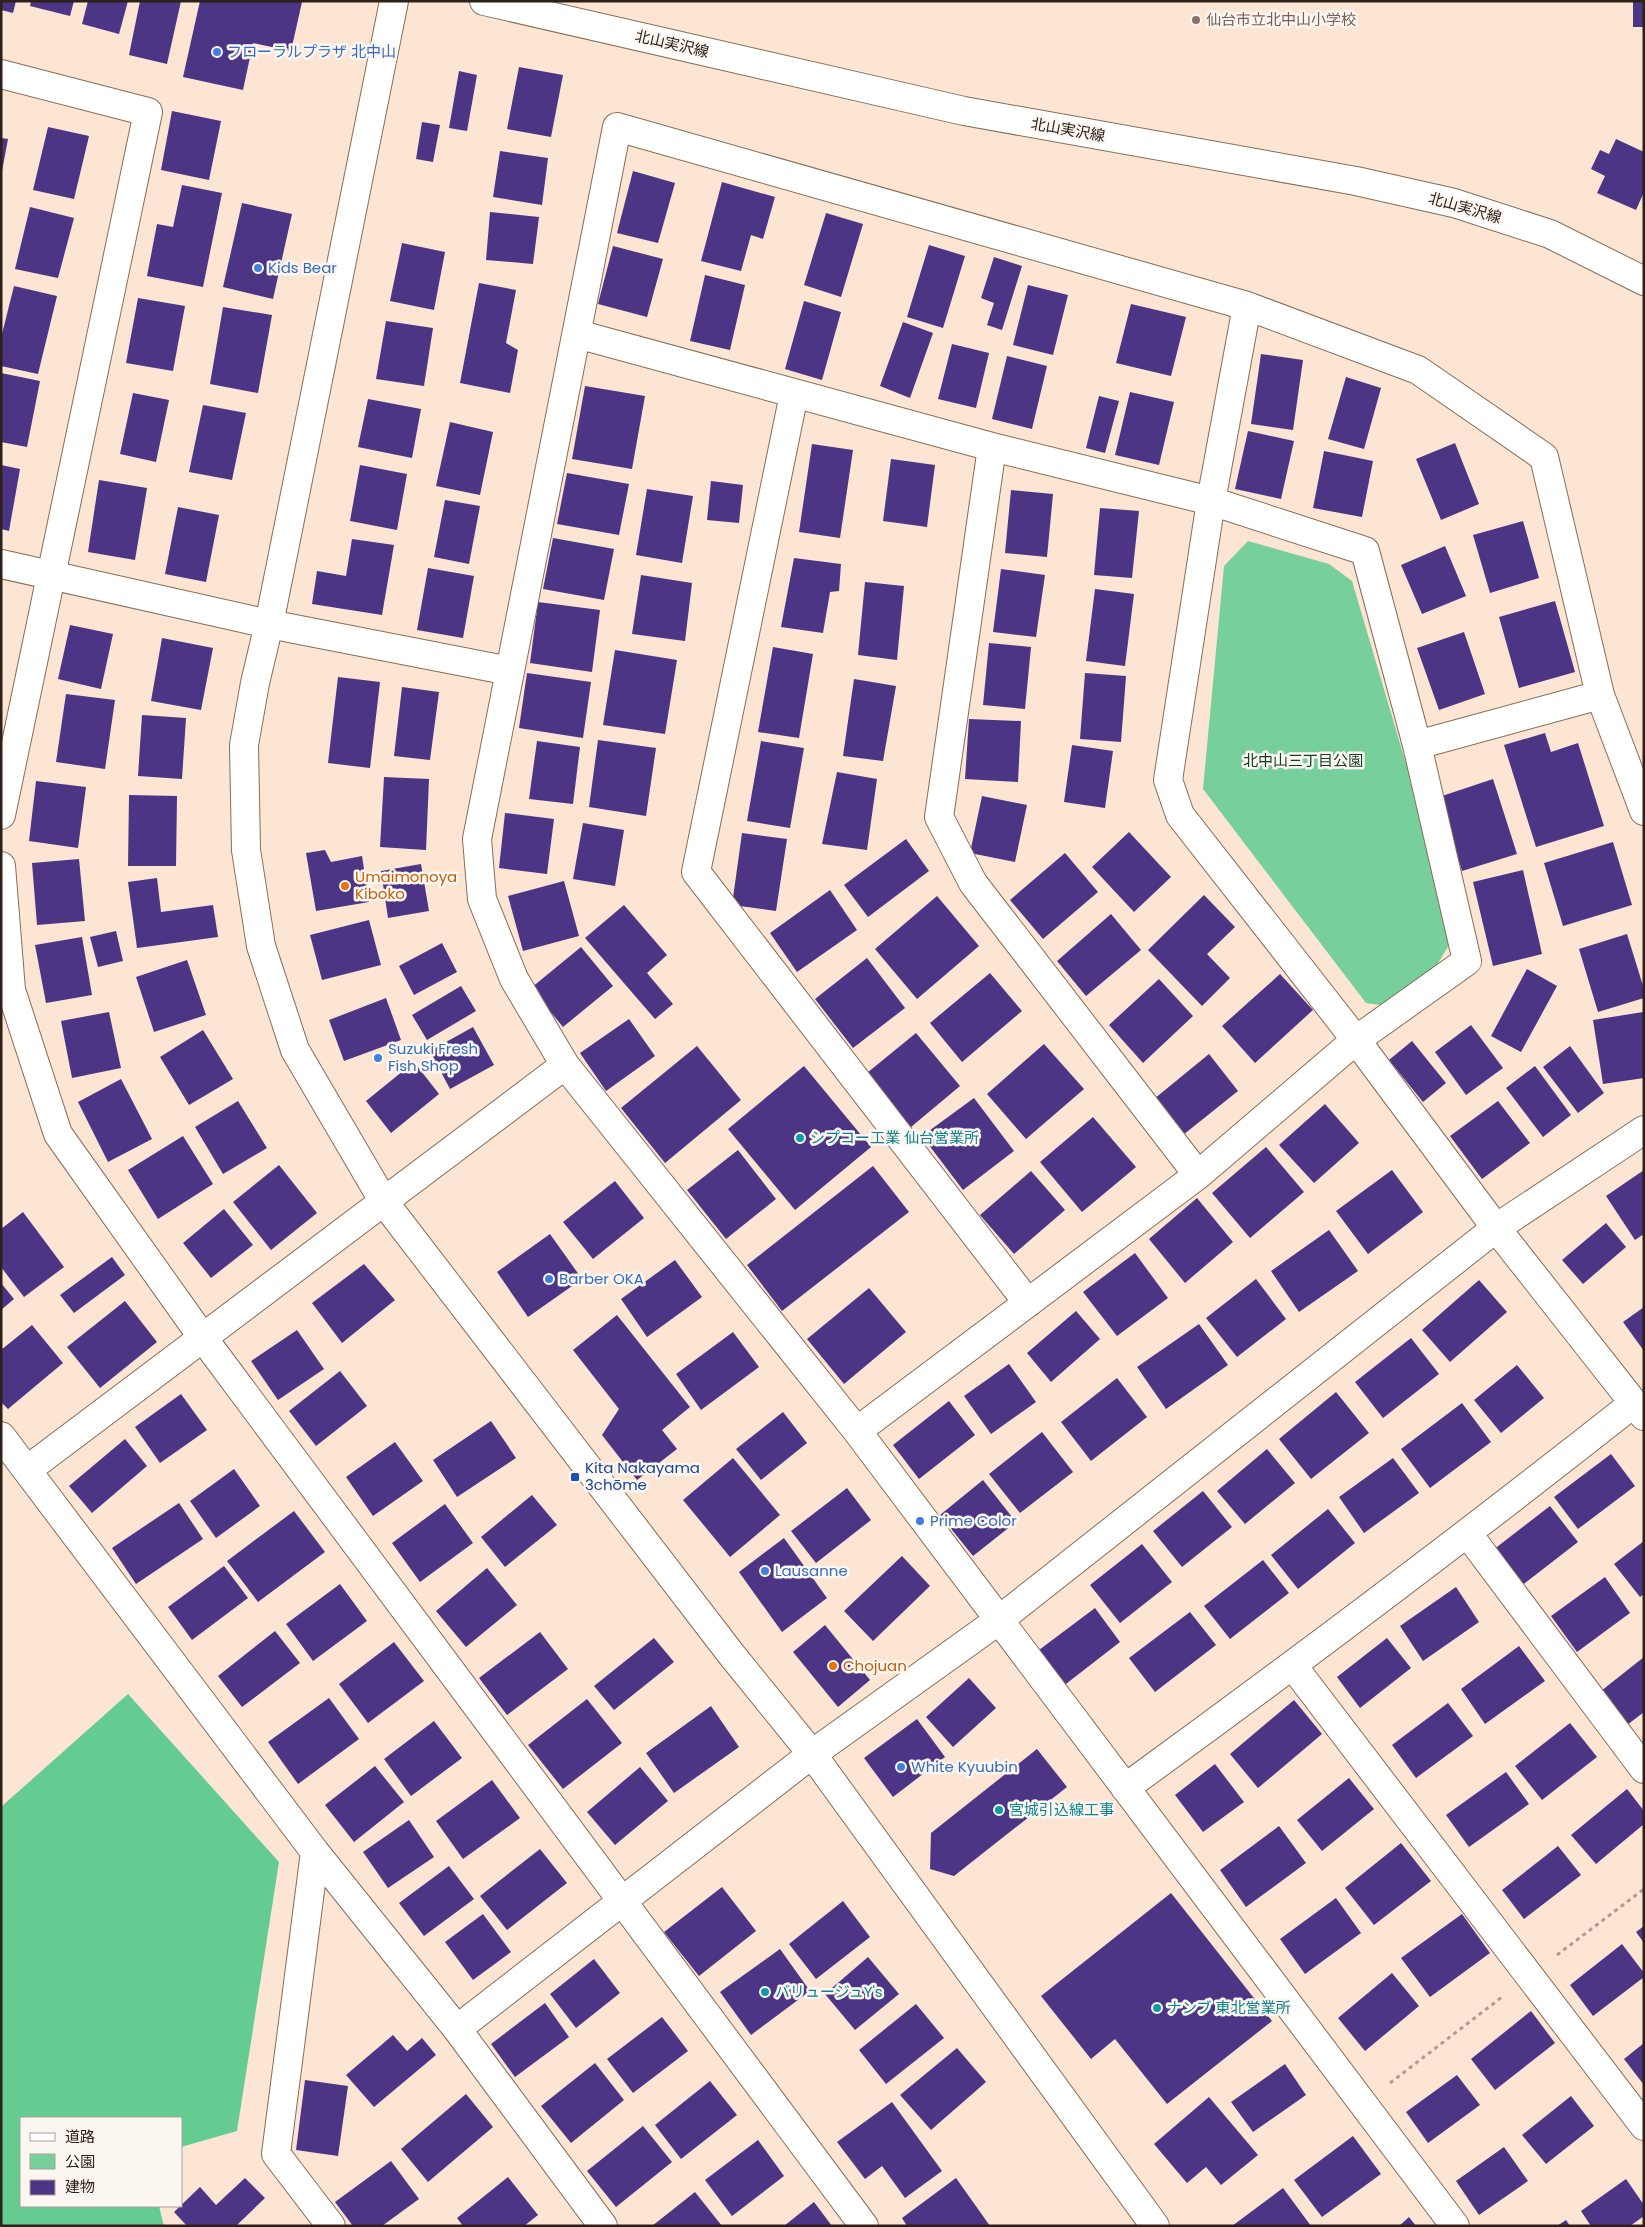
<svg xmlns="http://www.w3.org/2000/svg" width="1645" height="2227" viewBox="0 0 1645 2227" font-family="Poppins,'Noto Sans JP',sans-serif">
  <rect width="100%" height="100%" fill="#fce5d3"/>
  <!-- green -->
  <path fill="#77d09b" d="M1248,541L1329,564L1352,581L1456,933L1437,965L1394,1007L1366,1003L1203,789L1224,566Z"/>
  <!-- forest -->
  <path fill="#65cc91" d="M128,1694L279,1862L237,2131L181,2147V2118H21V2206H159L164,2226H1V1807Z"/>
  <!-- building -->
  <path fill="#4c3585" d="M1,1H16L13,13L1,10Z
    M31,1H74L70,16L30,6Z
    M88,1H128L119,34L82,24Z
    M140,1H181L167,64L129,55Z
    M200,1L302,2L291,51L253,43L243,90L183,77Z
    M1633,1H1644V27H1633Z
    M519,67L563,75L551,137L507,129Z
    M459,71L477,75L467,131L449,128Z
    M172,111L221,121L209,180L161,170Z
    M422,122L440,125L433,162L416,159Z
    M48,127L89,136L74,199L33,190Z
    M1,138L8,139L2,171H1Z
    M1616,139L1644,152V192L1636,210L1597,193L1605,176L1591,169L1600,150L1609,154Z
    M500,151L548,158L542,205L493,197Z
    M633,171L675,183L658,243L617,233Z
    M722,182L775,197L763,239L751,235L741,271L701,261Z
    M182,185L222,193L203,287L147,276L157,224L173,227Z
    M242,203L292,214L273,299L223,287Z
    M30,207L74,218L58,278L15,269Z
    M490,212L539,217L533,264L486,260Z
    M826,213L863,224L841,297L804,285Z
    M402,243L445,252L434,310L390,301Z
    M929,245L965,256L943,328L907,317Z
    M613,246L663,259L647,317L598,304Z
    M994,257L1022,266L1002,330L987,325L994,303L981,298Z
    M705,275L745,285L730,350L690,341Z
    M479,283L516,290L506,343L518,350L510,393L460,383Z
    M1028,285L1068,295L1053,355L1013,345Z
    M14,286L57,296L38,374L1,366V338Z
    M138,298L185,306L173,371L126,363Z
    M804,301L841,312L822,380L785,369Z
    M1131,304L1186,317L1171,376L1116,363Z
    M223,307L272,315L258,393L210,384Z
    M386,321L433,328L424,386L376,379Z
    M903,322L933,333L910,398L880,386Z
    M952,344L989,353L976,408L938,399Z
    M1261,354L1303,360L1293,430L1251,424Z
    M1007,356L1047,366L1032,429L992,419Z
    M1,373L40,381L27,447L1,442Z
    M1346,377L1381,388L1364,449L1328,439Z
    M585,386L645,396L632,469L572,459Z
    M1130,392L1174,402L1159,465L1115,455Z
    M133,393L169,400L156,462L120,454Z
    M1099,396L1119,401L1105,453L1086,448Z
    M368,399L421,409L412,458L358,447Z
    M203,405L246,413L232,480L189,472Z
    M450,422L493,432L480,495L436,486Z
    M1248,431L1294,441L1281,499L1235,489Z
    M1455,443L1479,504L1441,520L1416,459Z
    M812,444L853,450L840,538L799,532Z
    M1324,451L1373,461L1362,517L1313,508Z
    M891,459L935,465L927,527L883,521Z
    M1,465L20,469L9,531L1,529Z
    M360,465L407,474L397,530L350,521Z
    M567,473L629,484L619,535L557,524Z
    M99,480L147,488L135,560L88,552Z
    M711,481L743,485L739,523L707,520Z
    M647,489L693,496L682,563L636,555Z
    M1011,490L1053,494L1047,557L1005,553Z
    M445,500L480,506L469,564L434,557Z
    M178,507L219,515L206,582L165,574Z
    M1100,508L1139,511L1132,578L1094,575Z
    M1523,521L1539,578L1490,593L1473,535Z
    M553,538L614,549L604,600L543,589Z
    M352,539L394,545L382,615L312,604L317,571L346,576Z
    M1445,546L1466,596L1422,614L1401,565Z
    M794,558L841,564L839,591L830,592L823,633L781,627Z
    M428,568L474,576L463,638L417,630Z
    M1001,569L1045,575L1036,637L993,632Z
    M641,575L692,583L685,641L632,634Z
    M865,582L904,586L897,660L858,655Z
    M1095,589L1134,594L1125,666L1086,661Z
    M1555,601L1575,672L1519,688L1499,617Z
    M538,602L600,610L592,672L530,663Z
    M70,625L113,634L101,689L58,679Z
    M1464,632L1485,694L1439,710L1417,648Z
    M162,638L213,648L201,710L151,701Z
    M989,643L1031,647L1025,709L983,705Z
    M773,647L813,654L799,738L758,732Z
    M615,650L677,660L665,734L603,725Z
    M527,673L591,682L583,738L519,728Z
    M1085,673L1126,676L1121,742L1080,739Z
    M338,677L380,682L370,768L328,763Z
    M854,679L896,686L883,761L843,756Z
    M402,687L439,692L430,760L394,756Z
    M66,694L115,700L105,769L56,762Z
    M142,715L186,718L182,779L138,776Z
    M969,719L1021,721L1018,782L965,779Z
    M1545,733L1551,752L1578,743L1604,826L1536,847L1504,745Z
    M598,740L656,748L646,816L589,807Z
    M537,741L580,747L573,804L529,799Z
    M761,741L804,748L790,828L747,821Z
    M1072,745L1113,751L1105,808L1064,802Z
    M837,772L877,779L867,850L822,844Z
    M384,777L429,779L426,850L380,847Z
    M1493,779L1517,854L1462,871L1439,797Z
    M36,781L86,787L78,848L29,841Z
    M129,795L177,796L176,866H128Z
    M982,796L1027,805L1015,862L970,853Z
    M505,813L554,819L547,874L499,868Z
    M583,823L624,830L615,886L573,879Z
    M1129,832L1171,877L1134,912L1092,867Z
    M742,833L787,839L776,911L732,905Z
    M906,839L929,871L868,917L844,885Z
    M1613,842L1632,905L1563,926L1544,863Z
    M325,850L331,862L362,856L369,902L316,911L306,853Z
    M1065,853L1098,892L1043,939L1010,900Z
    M79,859L85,921L37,925L32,863Z
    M421,864L429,911L388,918L381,871Z
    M1523,870L1542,954L1493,966L1473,882Z
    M157,878L161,912L213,905L218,937L137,948L128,882Z
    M564,881L579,936L523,951L508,896Z
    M830,890L857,930L797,972L770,933Z
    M1204,895L1235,927L1207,954L1230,978L1202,1006L1148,950Z
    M937,896L979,946L917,999L875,949Z
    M624,905L667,955L647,973L673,1004L655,1019L585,938Z
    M1111,914L1141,950L1086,996L1057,961Z
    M369,920L381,965L322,980L310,935Z
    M116,931L123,961L98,967L90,937Z
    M1627,934L1644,989V998L1598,1012L1579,949Z
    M82,937L92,995L46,1003L35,945Z
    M442,943L457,972L414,995L399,966Z
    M581,947L613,986L563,1027L531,988Z
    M867,958L905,1008L853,1048L815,999Z
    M187,960L206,1015L154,1032L136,977Z
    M1527,969L1557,986L1521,1052L1491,1036Z
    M990,973L1022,1011L962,1062L930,1023Z
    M1280,974L1313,1010L1255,1063L1222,1026Z
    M1159,979L1193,1016L1143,1063L1109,1025Z
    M461,986L476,1011L427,1040L412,1015Z
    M386,998L401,1040L344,1061L329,1020Z
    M109,1012L121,1068L72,1078L61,1021Z
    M1643,1012L1644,1078L1603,1084L1593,1020Z
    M629,1019L655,1056L606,1091L580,1053Z
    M1471,1025L1503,1068L1466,1095L1435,1052Z
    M473,1027L494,1065L450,1089L430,1051Z
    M203,1030L233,1079L189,1105L160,1057Z
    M916,1033L960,1086L911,1127L867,1073Z
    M1412,1041L1446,1083L1423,1102L1389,1060Z
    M1044,1044L1084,1089L1026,1139L987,1094Z
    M697,1046L741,1100L665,1163L621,1108Z
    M1570,1046L1604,1093L1578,1113L1543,1067Z
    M1209,1054L1238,1091L1183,1135L1154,1099Z
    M414,1062L439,1094L391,1133L366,1101Z
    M804,1066L871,1147L795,1210L728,1129Z
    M1535,1066L1571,1115L1543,1137L1506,1088Z
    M121,1079L152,1139L108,1162L78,1102Z
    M974,1098L1014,1151L963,1190L922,1136Z
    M238,1101L267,1148L223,1174L195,1127Z
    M1498,1101L1530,1143L1482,1179L1450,1136Z
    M1325,1104L1359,1143L1314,1183L1279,1145Z
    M1093,1117L1136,1167L1082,1212L1040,1162Z
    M183,1136L213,1184L158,1219L128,1170Z
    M1266,1147L1304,1192L1250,1238L1212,1193Z
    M738,1150L776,1199L726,1239L687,1190Z
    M279,1165L317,1213L271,1250L233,1202Z
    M873,1166L909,1212L782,1311L747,1265Z
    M1392,1170L1423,1212L1368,1254L1336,1211Z
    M1644,1170V1234L1635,1240L1606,1196Z
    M1031,1171L1065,1210L1014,1254L980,1215Z
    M615,1181L644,1218L593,1259L563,1222Z
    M1197,1198L1233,1242L1185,1283L1149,1239Z
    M224,1209L253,1245L211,1278L183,1243Z
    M23,1212L64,1267L24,1297L1,1267V1229Z
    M1606,1223L1626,1247L1583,1284L1562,1260Z
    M1329,1230L1358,1271L1299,1312L1271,1271Z
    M550,1234L582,1279L528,1317L497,1272Z
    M1135,1253L1168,1298L1117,1336L1083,1292Z
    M112,1257L125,1275L74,1313L60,1295Z
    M675,1260L702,1297L647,1337L621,1299Z
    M364,1264L395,1300L342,1343L312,1303Z
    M1256,1279L1286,1319L1237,1357L1206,1318Z
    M1479,1280L1507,1312L1450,1362L1422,1330Z
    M1,1283L14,1299L1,1310Z
    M869,1288L906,1332L844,1384L807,1339Z
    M125,1301L157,1342L100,1388L67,1347Z
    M1644,1307V1351L1623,1322Z
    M1076,1311L1100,1339L1051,1382L1027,1353Z
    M617,1315L690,1407L662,1430L677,1449L637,1480L602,1435L619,1409L573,1350Z
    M1199,1324L1228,1365L1166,1409L1137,1367Z
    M32,1325L63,1363L8,1409L1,1402V1350Z
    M297,1330L324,1369L278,1400L251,1361Z
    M733,1332L759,1367L701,1410L676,1374Z
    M1411,1338L1439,1374L1383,1418L1355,1382Z
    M1009,1364L1036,1402L991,1434L964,1396Z
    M1517,1365L1544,1398L1501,1433L1474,1400Z
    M340,1371L367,1406L316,1446L289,1411Z
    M1117,1378L1147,1417L1091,1461L1061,1422Z
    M1336,1392L1369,1433L1311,1479L1279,1439Z
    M181,1394L207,1430L160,1463L135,1427Z
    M949,1401L975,1435L919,1479L893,1445Z
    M1462,1403L1491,1442L1430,1488L1401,1449Z
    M783,1412L807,1443L761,1480L736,1449Z
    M491,1421L516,1458L457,1497L433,1460Z
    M1042,1432L1073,1472L1020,1513L989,1474Z
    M125,1439L147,1466L92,1513L69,1486Z
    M395,1442L423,1481L373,1516L346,1477Z
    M1267,1449L1295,1483L1245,1524L1217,1491Z
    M1611,1454L1635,1486L1578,1529L1554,1497Z
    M733,1458L780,1515L730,1557L683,1500Z
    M1393,1458L1419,1493L1364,1533L1339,1497Z
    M234,1469L260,1506L216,1538L190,1501Z
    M983,1480L1016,1522L973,1556L940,1515Z
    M847,1488L871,1520L816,1563L791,1531Z
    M1203,1491L1232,1527L1182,1567L1153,1531Z
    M532,1495L557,1525L505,1567L481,1537Z
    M179,1503L203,1539L136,1584L112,1548Z
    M445,1504L473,1543L420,1582L392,1543Z
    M1550,1506L1578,1542L1521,1586L1493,1550Z
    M1328,1509L1355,1543L1298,1589L1271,1555Z
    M294,1511L325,1552L258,1602L227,1561Z
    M784,1538L827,1598L782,1632L739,1572Z
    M1644,1541V1594L1640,1597L1614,1564Z
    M1142,1544L1172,1582L1120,1623L1090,1585Z
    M902,1556L930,1586L873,1641L844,1611Z
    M1263,1560L1289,1593L1230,1639L1204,1606Z
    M224,1566L248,1598L192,1640L168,1607Z
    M487,1568L517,1605L466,1647L436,1611Z
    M1605,1577L1630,1613L1577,1652L1551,1616Z
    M340,1584L367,1621L313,1661L286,1624Z
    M1456,1587L1479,1622L1423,1661L1400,1626Z
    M1095,1608L1120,1642L1062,1687L1035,1653Z
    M1190,1612L1216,1645L1155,1692L1129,1658Z
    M825,1625L870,1680L838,1707L793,1652Z
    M275,1631L300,1663L242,1707L218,1676Z
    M540,1632L568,1669L507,1715L479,1678Z
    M654,1638L674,1662L614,1710L594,1686Z
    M1387,1638L1411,1668L1360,1708L1337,1677Z
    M394,1642L424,1681L368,1723L339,1684Z
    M1519,1646L1545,1681L1485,1724L1461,1689Z
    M1644,1657V1712L1627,1725L1601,1691Z
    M969,1678L996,1708L953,1747L926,1717Z
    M329,1698L359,1739L298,1784L268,1742Z
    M587,1699L622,1743L563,1789L528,1745Z
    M1294,1700L1322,1734L1258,1788L1230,1754Z
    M1448,1703L1473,1736L1416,1778L1392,1745Z
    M711,1706L739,1747L674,1793L646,1753Z
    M917,1719L945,1757L893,1797L864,1758Z
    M434,1721L462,1758L411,1796L384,1759Z
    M1570,1723L1597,1757L1542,1800L1515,1766Z
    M1037,1749L1067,1787L954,1876L930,1869L931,1833Z
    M1215,1764L1244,1802L1203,1832L1175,1795Z
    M375,1766L404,1802L354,1842L325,1805Z
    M640,1767L668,1801L615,1845L587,1812Z
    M1506,1772L1529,1804L1469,1847L1446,1815Z
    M1349,1778L1374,1809L1322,1851L1297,1820Z
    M492,1780L520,1818L463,1859L436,1821Z
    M1627,1789L1644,1811V1824L1596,1864L1571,1835Z
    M409,1820L434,1857L388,1888L363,1852Z
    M1279,1826L1306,1863L1246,1907L1220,1870Z
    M1401,1843L1431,1881L1374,1925L1345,1888Z
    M1558,1846L1581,1875L1524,1919L1502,1890Z
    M540,1849L567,1883L507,1930L480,1896Z
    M449,1866L474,1899L424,1936L399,1903Z
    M722,1887L756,1931L699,1976L664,1932Z
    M1171,1893L1272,2021L1167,2104L1115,2039L1091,2059L1041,1996Z
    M1336,1898L1361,1933L1305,1974L1280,1939Z
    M843,1901L870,1937L816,1979L789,1944Z
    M483,1914L511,1952L473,1980L445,1942Z
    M1462,1914L1490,1953L1430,1997L1401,1958Z
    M1644,1926V1943L1636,1932Z
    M1622,1944L1644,1973V1977L1593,2016L1570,1985Z
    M780,1949L810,1991L751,2035L720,1992Z
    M868,1957L899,1994L855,2030L825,1994Z
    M594,1959L620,1993L576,2028L550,1994Z
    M1392,1973L1419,2006L1365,2051L1338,2018Z
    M545,2003L569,2037L515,2077L491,2044Z
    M916,2004L944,2038L886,2084L859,2050Z
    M1531,2011L1555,2043L1495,2090L1471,2059Z
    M662,2017L688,2051L633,2093L607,2059Z
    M393,2035L407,2051L422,2038L436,2055L374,2107L346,2075Z
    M1644,2043V2085L1624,2059Z
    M957,2048L986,2082L931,2130L900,2095Z
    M595,2063L624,2100L571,2143L541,2106Z
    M1285,2064L1306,2095L1253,2132L1231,2102Z
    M1457,2075L1480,2105L1428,2143L1406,2112Z
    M305,2080L348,2086L338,2156L296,2150Z
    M710,2081L737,2115L681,2159L655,2125Z
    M466,2094L493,2127L428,2182L401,2149Z
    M1571,2096L1594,2126L1546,2164L1522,2135Z
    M1209,2097L1258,2155L1221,2185L1206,2167L1187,2183L1154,2144Z
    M892,2102L942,2171L905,2198L882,2166L865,2179L837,2142Z
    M643,2126L672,2162L616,2207L587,2171Z
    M1353,2136L1381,2174L1322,2217L1294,2180Z
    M758,2140L784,2176L732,2216L705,2180Z
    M1504,2147L1528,2181L1479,2215L1456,2181Z
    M391,2161L419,2199L382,2226H353L335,2202Z
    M508,2177L538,2215L524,2226H463L457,2218Z
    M245,2178L265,2198L236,2226H187L174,2212L200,2187L216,2205Z
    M956,2178L990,2226H907L902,2218Z
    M1626,2179L1644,2205V2216L1630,2226H1591L1581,2211Z
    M1283,2188L1311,2226H1232Z
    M695,2192L722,2226H652Z
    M814,2202L832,2226H784Z
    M1409,2217L1416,2226H1399Z
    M1566,2220L1570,2226H1557Z"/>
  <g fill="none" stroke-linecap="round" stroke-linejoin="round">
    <defs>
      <path id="street" d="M1,74L148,112L1,815
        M1247,306L1211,501L1168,780L1180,815L1356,1040L1496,1228L1644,1416
        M577,334L992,447L1211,501L1365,551L1417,745L1467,961L1356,1040L1198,1175L857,1431
        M794,394L696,872L1028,1303
        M992,447L939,817L973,883L1198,1175
        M1,564L269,624L510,671
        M1417,745L1600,695
        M1,866L11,990L58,1134L203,1338L864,2226
        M1,1436L315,1852L457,2029L603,2226
        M27,1470L565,1065
        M1468,1534L1644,1769
        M1293,1666L1644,2126
        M1125,1788C1297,1663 1467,1535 1634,1403
        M315,1852L276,2154L331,2226
        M457,2029L812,1754L999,1620L1496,1228L1644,1130
        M1455,2226L857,1431L565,1065L514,979L482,899L477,839L617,127L1247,306L1418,370L1544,457L1600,695L1644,811"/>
      <path id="secondary" d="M394,1L269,624L255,683L244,745L246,850L261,946L295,1050L384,1202L731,1654L812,1754L1155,2226
        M484,1L964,111L1356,181L1454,203L1550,234L1644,281"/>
    </defs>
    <!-- street casing -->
    <use href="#street" stroke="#866d58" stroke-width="30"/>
    <!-- secondary casing -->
    <use href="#secondary" stroke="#866d58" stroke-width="30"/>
    <!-- path -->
    <path stroke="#af9c8e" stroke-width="3" stroke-dasharray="4 4" stroke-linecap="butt" d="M1557,1955L1644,1889
      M1390,2083L1502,1997"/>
    <!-- street -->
    <use href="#street" stroke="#fff" stroke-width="28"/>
    <!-- secondary -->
    <use href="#secondary" stroke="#fff" stroke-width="28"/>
  </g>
  <!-- markers -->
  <circle fill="#8d6e63" stroke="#fcf6f1" stroke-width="2" cx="1196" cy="20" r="5"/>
  <g fill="#3f7fe0" stroke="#fcf6f1" stroke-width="2">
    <circle cx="217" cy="52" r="5"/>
    <circle cx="258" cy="268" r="5"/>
    <circle cx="378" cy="1058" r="5"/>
    <circle cx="549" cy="1279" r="5"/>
    <circle cx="920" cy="1521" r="5"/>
    <circle cx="765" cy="1571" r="5"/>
    <circle cx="901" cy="1767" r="5"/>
  </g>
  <g fill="#e8710a" stroke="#fcf6f1" stroke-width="2">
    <circle cx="345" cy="886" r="5"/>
    <circle cx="833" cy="1666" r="5"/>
  </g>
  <g fill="#0f9aa8" stroke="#fcf6f1" stroke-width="2">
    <circle cx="800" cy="1138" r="5"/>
    <circle cx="999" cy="1810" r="5"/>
    <circle cx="765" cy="1992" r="5"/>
    <circle cx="1157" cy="2008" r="5"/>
  </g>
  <rect fill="#1a4fb4" stroke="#fcf6f1" stroke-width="2" x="570" y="1472" width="10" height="10" rx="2.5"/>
  <g text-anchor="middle" stroke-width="5" stroke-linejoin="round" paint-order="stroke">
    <!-- education labels -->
    <g font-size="15" fill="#785e54" stroke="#fcf6f1" text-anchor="start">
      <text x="1206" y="25">仙台市立北中山小学校</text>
    </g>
    <!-- street labels -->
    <g font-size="15" fill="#2b2118" stroke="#fcf6f1">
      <text transform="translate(672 44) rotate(13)" y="5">北山実沢線</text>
      <text transform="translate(1068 130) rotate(10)" y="5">北山実沢線</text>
      <text transform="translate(1465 208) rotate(16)" y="5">北山実沢線</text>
    </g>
    <!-- shop labels -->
    <g font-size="15" fill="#366cbe" stroke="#fcf6f1" text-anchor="start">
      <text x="227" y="57">フローラルプラザ 北中山</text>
      <text x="268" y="273">Kids Bear</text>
      <text x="388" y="1054">Suzuki Fresh<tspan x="388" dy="17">Fish Shop</tspan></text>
      <text x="559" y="1284">Barber OKA</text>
      <text x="930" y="1526">Prime Color</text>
      <text x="775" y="1576">Lausanne</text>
      <text x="911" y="1772">White Kyuubin</text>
    </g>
    <!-- park labels -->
    <g font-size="15" fill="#113c25" stroke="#fcf6f1">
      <text x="1303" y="766">北中山三丁目公園</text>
    </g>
    <!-- food labels -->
    <g font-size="15" fill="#c56008" stroke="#fcf6f1" text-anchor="start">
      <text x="355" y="882">Umaimonoya<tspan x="355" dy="17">Kiboko</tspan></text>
      <text x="843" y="1671">Chojuan</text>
    </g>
    <!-- culture labels -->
    <g font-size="15" fill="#0d838f" stroke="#fcf6f1" text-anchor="start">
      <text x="810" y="1143">シプコー工業 仙台営業所</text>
      <text x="1009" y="1815">宮城引込線工事</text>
      <text x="775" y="1997">バリュージュY's</text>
      <text x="1167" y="2013">ナンブ 東北営業所</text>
    </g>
    <!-- transit labels -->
    <g font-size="15" fill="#164399" stroke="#fcf6f1" text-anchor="start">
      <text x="585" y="1473">Kita Nakayama<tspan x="585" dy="17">3chōme</tspan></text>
    </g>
  </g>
  <!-- border -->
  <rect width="1645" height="2227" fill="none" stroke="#2b2118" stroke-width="5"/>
  <!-- legend -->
  <rect x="20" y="2117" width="162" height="90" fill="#fcf6f1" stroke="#a8a19a"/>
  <rect x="30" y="2133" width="25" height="8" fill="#ffffff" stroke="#a8a19a"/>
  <text x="65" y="2142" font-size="15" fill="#2b2118">道路</text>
  <rect x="30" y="2154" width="25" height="15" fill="#77d09b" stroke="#a8a19a"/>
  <text x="65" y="2167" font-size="15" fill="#2b2118">公園</text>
  <rect x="30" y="2180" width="25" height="15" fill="#4c3585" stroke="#a8a19a"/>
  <text x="65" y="2192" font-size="15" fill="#2b2118">建物</text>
</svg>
